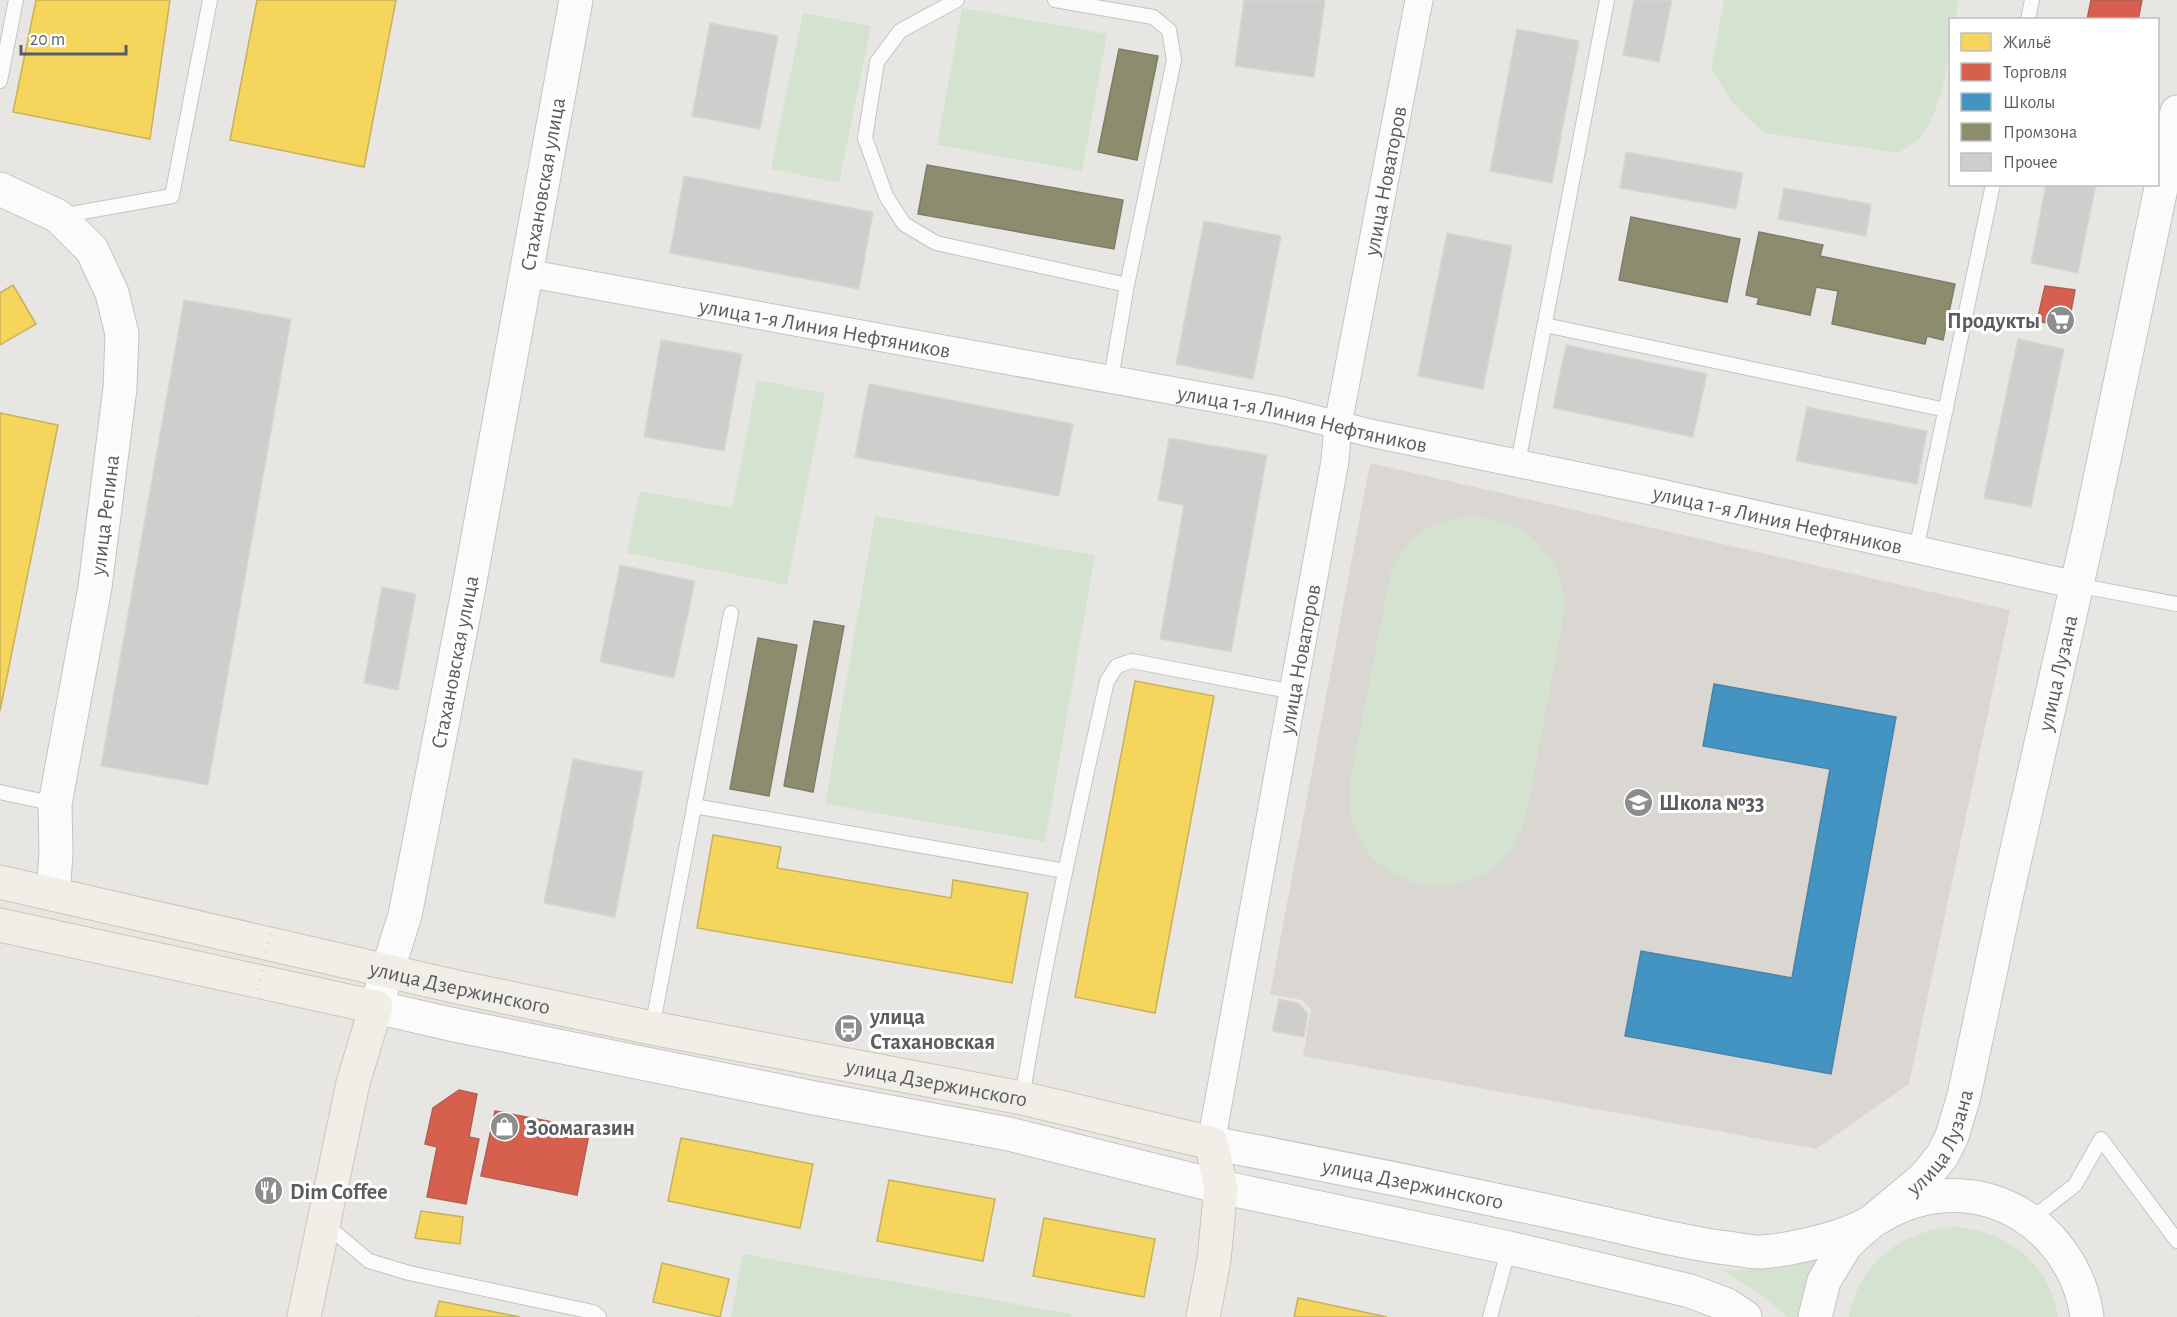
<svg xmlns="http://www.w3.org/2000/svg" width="2177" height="1317" viewBox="0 0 2177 1317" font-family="'Alegreya Sans',sans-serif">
  <rect width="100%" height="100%" fill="#e8e6e3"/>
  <!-- education -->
  <path fill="#dad7d2" d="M1370,463L2010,610L1909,1084L1816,1149L1303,1056L1311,1009L1302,1000L1270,994Z"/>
  <!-- green -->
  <path fill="#d3e3cf" d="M1724,0H1959L1955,19L1950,20C1950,57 1944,101 1924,133C1919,141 1906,148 1898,153L1764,133L1732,102L1711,68Z
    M962,8L1107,34L1082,171L937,145Z
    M803,13L871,26L839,183L771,169Z
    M757,380L825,393L787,585L627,553L640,491L732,508Z
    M875,516L1095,555L1045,842L825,804Z
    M1472,516C1531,521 1570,558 1563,620L1526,816C1495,927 1337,897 1350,782L1391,571C1407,537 1434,518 1472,516Z
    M1953,1227C2005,1229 2051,1264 2058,1317H1849C1857,1265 1902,1230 1953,1227Z
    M743,1254L1071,1314V1317H731Z
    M1822,1258C1810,1276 1799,1294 1801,1317H1787L1767,1299L1722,1270L1774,1269Z"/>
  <!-- homes -->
  <path fill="#f6d55c" stroke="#c7b15d" stroke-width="1.5" d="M36,0H170L150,139L13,112Z
    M257,0H396L364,167L230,140Z
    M13,285L36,324L0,345V293Z
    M0,413L58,425L0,711Z
    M1135,681L1214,696L1155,1013L1075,997Z
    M713,835L781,847L777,868L951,898L953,880L1028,893L1012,983L697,928Z
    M681,1138L813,1164L800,1228L668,1201Z
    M889,1180L995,1199L983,1261L877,1241Z
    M421,1211L463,1217L460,1244L415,1238Z
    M1044,1218L1155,1239L1144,1297L1033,1276Z
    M662,1263L729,1279L720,1317L653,1302Z
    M1298,1298L1387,1317H1294Z
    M439,1301L520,1317H435Z"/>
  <!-- shops -->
  <path fill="#d6604d" stroke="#b05f53" stroke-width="1.5" d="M2091,0H2142L2138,20H2087Z
    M2045,286L2075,290L2068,327L2037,321Z
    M459,1090L477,1094L469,1137L479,1139L466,1204L427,1197L437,1147L425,1144L433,1108Z
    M495,1111L590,1129L577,1195L481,1176Z"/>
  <!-- schools -->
  <path fill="#4393c3" stroke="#4a83a5" stroke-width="1.5" d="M1714,684L1896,717L1831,1074L1625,1036L1641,951L1792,978L1830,769L1703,746Z"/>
  <!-- industry -->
  <path fill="#8c8c6e" stroke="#7d7e6a" stroke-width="1.5" d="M1119,49L1158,56L1137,160L1098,152Z
    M927,165L1123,200L1114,249L918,214Z
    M1631,217L1740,239L1727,302L1619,280Z
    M1759,232L1823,245L1820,256L1955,284L1943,340L1927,336L1925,344L1832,324L1838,291L1816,287L1810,315L1757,304L1759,298L1746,295Z
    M814,621L844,626L813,792L784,786Z
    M758,638L797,645L769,796L730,789Z"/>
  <!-- building -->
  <path fill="#d0cecc" stroke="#d8d5d2" stroke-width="1.5" d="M1244,0H1325L1314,77L1235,66Z
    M1634,0H1672L1659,62L1623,55Z
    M710,23L778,36L760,129L692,116Z
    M1517,29L1579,41L1552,183L1490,171Z
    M1626,152L1743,173L1736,209L1620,188Z
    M684,176L873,212L859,289L670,253Z
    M2046,184H2096L2078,273L2031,263Z
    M1784,188L1871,204L1866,236L1778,219Z
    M1204,221L1281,236L1253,379L1176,364Z
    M1447,233L1512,246L1483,389L1418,376Z
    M184,300L291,319L208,785L101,766Z
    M2018,339L2064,349L2031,507L1984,498Z
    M661,340L742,354L724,451L644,437Z
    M1566,345L1707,374L1693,437L1553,408Z
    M869,384L1073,424L1059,496L855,457Z
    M1807,407L1927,431L1917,484L1796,461Z
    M1169,438L1267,455L1231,652L1160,639L1184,505L1158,500Z
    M620,565L695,581L674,678L600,662Z
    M382,587L416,594L398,690L364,683Z
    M573,759L643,772L615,917L544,903Z
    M1279,999L1298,1003L1308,1014L1304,1037L1272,1031Z"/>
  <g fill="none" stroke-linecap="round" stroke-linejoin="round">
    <defs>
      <path id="lane" d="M957,0L900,31L877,62L865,138L886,196L904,224L936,243L1127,285
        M1055,0L1153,17L1169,30L1174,60L1127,285L1111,379
        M2028,20L2032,0
        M0,81L16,0
        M60,216L172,196L210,0
        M1545,325L1946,410
        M1518,463L1607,0
        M1916,550L1993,184
        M2076,585L2177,604
        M0,792L55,804
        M694,806L1065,871
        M652,1028L731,613
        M1022,1098C1045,958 1076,820 1107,681L1117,666L1132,661L1294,692
        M2030,1220L2075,1185L2101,1139L2177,1241
        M325,1224L369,1261L409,1273L593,1312L599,1317
        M1490,1317L1509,1248"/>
      <g id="street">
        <path id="s1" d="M526,273L1279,410L1370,433L1647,490L2076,585"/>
        <path id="s2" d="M1211,1143L1335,461L1338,424L1419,0"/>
      </g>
      <g id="secondary">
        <path d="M576,0L468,592L405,915L376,1007L450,1024L814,1098L1009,1134L1221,1187L1509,1248L1690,1291L1727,1305L1745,1317"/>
        <path d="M0,189L58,216L92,250L112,293L122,334L120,388L95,587L55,804L56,854L53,894"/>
        <path id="s3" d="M1211,1143C1334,1166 1457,1191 1580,1218C1629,1228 1677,1242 1727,1248C1737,1249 1749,1252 1760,1252C1784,1251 1827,1241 1850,1232C1865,1227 1878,1217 1892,1210C1923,1195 1958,1191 1991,1201C2043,1217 2080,1264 2087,1317"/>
        <path id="s4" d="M1815,1317L1824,1281L1845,1246L1857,1234L1924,1178L1942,1156L1952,1136L1964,1096L2006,898L2089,531L2177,112"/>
      </g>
      <g id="primary">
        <path id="s5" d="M0,882L457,987L652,1028L1022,1098L1211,1143L1221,1187L1214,1260L1203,1317"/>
        <path d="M0,925L376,1007L353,1083L304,1317"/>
      </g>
    </defs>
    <!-- lane casing -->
    <use href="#lane" stroke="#c4c3c4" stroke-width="16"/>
    <!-- street casing -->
    <use href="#street" stroke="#c4c3c4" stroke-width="29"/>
    <!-- secondary casing -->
    <use href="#secondary" stroke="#c3c3c2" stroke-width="35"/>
    <!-- primary casing -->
    <use href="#primary" stroke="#cfc4b2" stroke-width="35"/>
    <!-- lane -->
    <use href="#lane" stroke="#fcfbfb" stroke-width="14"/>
    <!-- street -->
    <use href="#street" stroke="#fcfbfb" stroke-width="27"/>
    <!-- secondary -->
    <use href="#secondary" stroke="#fcfbfb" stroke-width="33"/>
    <!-- primary -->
    <use href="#primary" stroke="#f0eee6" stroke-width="33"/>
    <!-- rail -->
    <path stroke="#e0e0e0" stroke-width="4.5" stroke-dasharray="1.5 8" stroke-linecap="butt" d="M198,1317L255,1001L416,271L471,0"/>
  </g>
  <!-- icons -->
  <defs>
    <symbol id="supermarket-disc" viewBox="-11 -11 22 22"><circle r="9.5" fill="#8b8d8e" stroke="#fff"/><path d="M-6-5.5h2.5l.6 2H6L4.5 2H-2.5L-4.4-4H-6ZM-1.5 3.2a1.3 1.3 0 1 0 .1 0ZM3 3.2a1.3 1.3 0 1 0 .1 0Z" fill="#fff"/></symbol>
    <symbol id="school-disc" viewBox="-11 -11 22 22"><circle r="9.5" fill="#8b8d8e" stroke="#fff"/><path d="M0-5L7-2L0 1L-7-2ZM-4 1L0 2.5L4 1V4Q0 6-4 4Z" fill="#fff"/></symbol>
    <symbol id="bus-disc" viewBox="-11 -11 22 22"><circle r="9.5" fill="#8b8d8e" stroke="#fff"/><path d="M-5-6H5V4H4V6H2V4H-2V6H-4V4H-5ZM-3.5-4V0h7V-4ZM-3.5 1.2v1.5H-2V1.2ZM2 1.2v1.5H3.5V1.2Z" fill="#fff"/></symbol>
    <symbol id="shop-disc" viewBox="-11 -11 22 22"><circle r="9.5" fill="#8b8d8e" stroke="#fff"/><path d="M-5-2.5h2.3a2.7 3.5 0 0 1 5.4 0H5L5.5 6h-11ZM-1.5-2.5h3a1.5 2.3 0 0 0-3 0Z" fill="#fff"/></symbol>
    <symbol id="restaurant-disc" viewBox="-11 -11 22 22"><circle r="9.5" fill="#8b8d8e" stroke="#fff"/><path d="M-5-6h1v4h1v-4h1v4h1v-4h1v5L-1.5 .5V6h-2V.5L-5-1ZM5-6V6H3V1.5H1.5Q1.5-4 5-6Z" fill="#fff"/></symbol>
  </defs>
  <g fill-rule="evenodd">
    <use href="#supermarket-disc" x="2044" y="304" width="33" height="33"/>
    <use href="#school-disc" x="1622" y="786" width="33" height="33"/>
    <use href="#bus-disc" x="832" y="1012" width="33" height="33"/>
    <use href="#shop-disc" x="488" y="1110" width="33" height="33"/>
    <use href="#restaurant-disc" x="252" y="1174" width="33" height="33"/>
  </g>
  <g text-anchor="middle" stroke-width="6" stroke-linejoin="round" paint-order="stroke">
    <!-- street labels -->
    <g font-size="22" fill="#595d60" stroke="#fff">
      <text dy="8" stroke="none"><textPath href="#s2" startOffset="978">улица Новаторов</textPath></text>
      <text transform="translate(542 184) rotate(-80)" y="8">Стахановская улица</text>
      <text dy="8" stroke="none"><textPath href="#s1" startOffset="304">улица 1-я Линия Нефтяников</textPath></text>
      <text dy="8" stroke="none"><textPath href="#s1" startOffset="790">улица 1-я Линия Нефтяников</textPath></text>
      <text transform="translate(104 515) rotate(-83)" y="8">улица Репина</text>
      <text dy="8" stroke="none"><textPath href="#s1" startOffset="1276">улица 1-я Линия Нефтяников</textPath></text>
      <text dy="8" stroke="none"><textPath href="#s2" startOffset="492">улица Новаторов</textPath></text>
      <text transform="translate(454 662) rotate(-79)" y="8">Стахановская улица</text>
      <text dy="8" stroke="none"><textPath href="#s4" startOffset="708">улица Лузана</textPath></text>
      <text dy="8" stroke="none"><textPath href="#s5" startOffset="472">улица Дзержинского</textPath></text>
      <text dy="8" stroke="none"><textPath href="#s5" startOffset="958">улица Дзержинского</textPath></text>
      <text dy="8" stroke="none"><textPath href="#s4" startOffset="222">улица Лузана</textPath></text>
      <text dy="8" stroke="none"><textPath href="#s3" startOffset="206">улица Дзержинского</textPath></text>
    </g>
    <!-- poi labels -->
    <g font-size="22" font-weight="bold" fill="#595d60" stroke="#fff" text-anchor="start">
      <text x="2040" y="328" text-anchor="end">Продукты</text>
      <text x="1659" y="810">Школа №33</text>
      <text x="870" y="1024">улица<tspan x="870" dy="25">Стахановская</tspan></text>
      <text x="526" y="1135">Зоомагазин</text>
      <text x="290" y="1199">Dim Coffee</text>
    </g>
  </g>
  <!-- legend -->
  <rect x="1949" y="18" width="210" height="168" fill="#ffffff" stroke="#bdbebf" stroke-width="1.5"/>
  <rect x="1961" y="33" width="30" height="18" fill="#f6d55c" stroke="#bdbebf" stroke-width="1.5"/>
  <text x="2003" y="48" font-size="18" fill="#595d60">Жильё</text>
  <rect x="1961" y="63" width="30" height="18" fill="#d6604d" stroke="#bdbebf" stroke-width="1.5"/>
  <text x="2003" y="78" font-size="18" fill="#595d60">Торговля</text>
  <rect x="1961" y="93" width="30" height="18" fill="#4393c3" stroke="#bdbebf" stroke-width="1.5"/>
  <text x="2003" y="108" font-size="18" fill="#595d60">Школы</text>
  <rect x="1961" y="123" width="30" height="18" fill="#8c8c6e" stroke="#bdbebf" stroke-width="1.5"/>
  <text x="2003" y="138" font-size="18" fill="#595d60">Промзона</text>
  <rect x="1961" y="153" width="30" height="18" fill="#d0cecc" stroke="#bdbebf" stroke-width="1.5"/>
  <text x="2003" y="168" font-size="18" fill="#595d60">Прочее</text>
  <!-- scale -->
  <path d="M21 45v9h105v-9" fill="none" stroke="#595d60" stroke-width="3"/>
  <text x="30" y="45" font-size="18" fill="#595d60" stroke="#ffffff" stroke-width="4.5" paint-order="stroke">20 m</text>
</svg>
